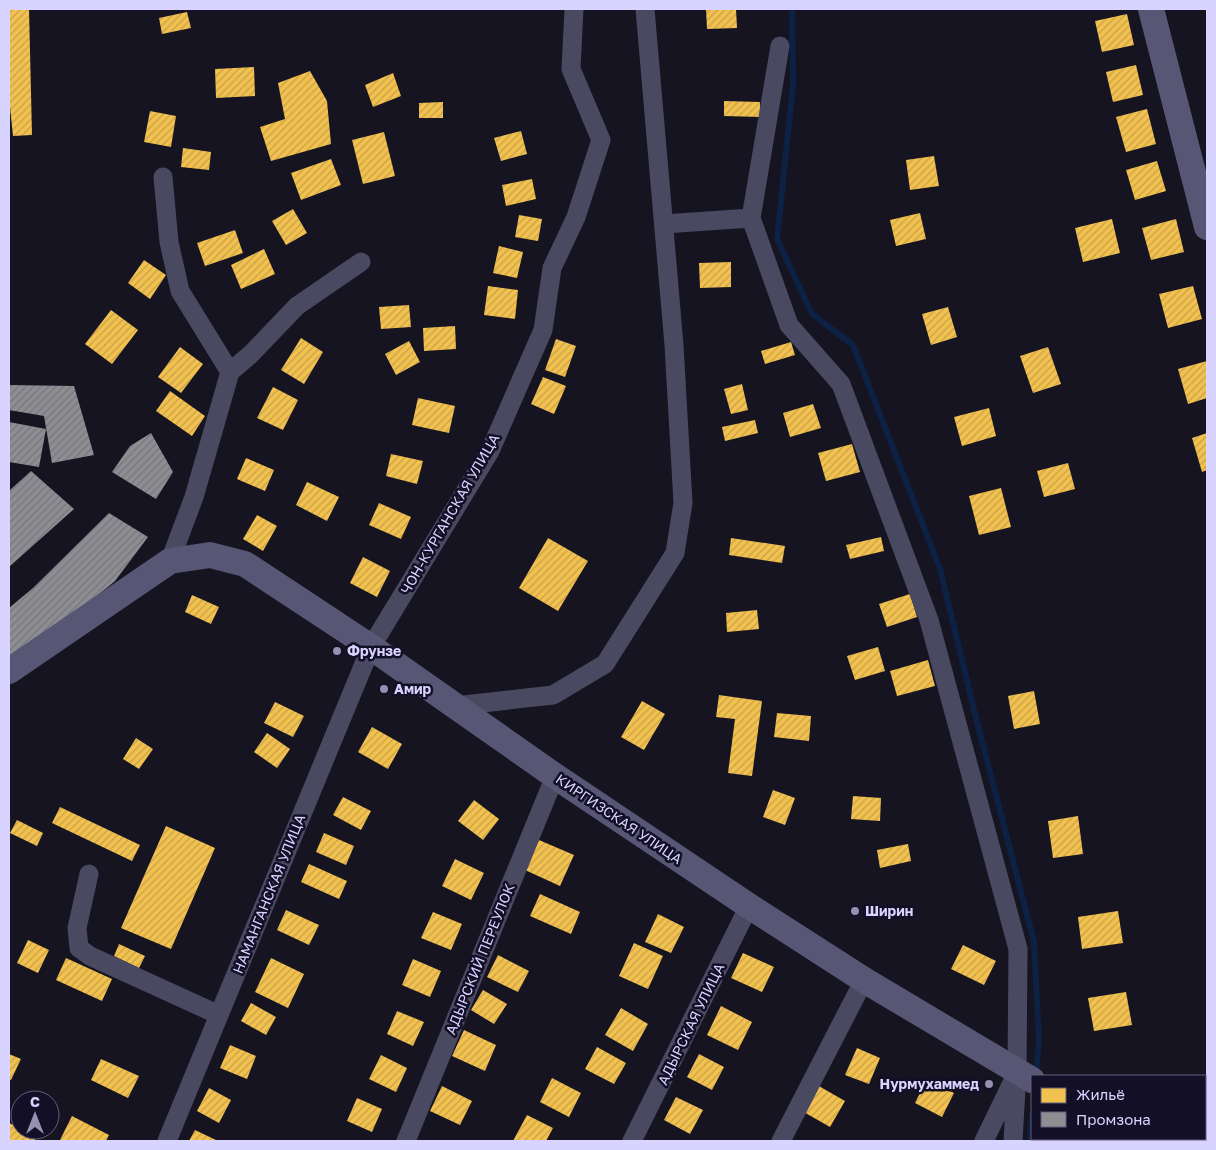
<svg xmlns="http://www.w3.org/2000/svg" width="1216" height="1150" viewBox="0 0 1216 1150" font-family="'Golos Text',sans-serif">
  <defs>
    <pattern id="homes-hatch" width="6" height="6" patternUnits="userSpaceOnUse" patternTransform="scale(1.25)"><rect width="6" height="6" fill="#f2c14e"/><path d="M-1 1l2-2M0 6l6-6M5 7l2-2" fill="none" stroke="#c6a14e"/></pattern>
    <pattern id="industry-hatch" width="6" height="6" patternUnits="userSpaceOnUse" patternTransform="scale(1.25)"><rect width="6" height="6" fill="#8d8d92"/><path d="M-1 1l2-2M0 6l6-6M5 7l2-2" fill="none" stroke="#76767d"/></pattern>
  </defs>
  <rect width="100%" height="100%" fill="#161421"/>
  <!-- homes -->
  <path fill="url(#homes-hatch)" d="M9,9H29L32,135L13,136L9,98Z
    M706,9H736L737,28L707,29Z
    M187,12L191,28L162,34L159,18Z
    M1127,14L1134,45L1102,52L1095,21Z
    M1136,65L1143,95L1113,102L1106,72Z
    M254,67L255,96L216,98L215,69Z
    M310,71L327,101L331,144L271,161L260,127L285,119L278,83Z
    M393,73L401,96L373,107L365,85Z
    M724,101L760,102V117L724,116Z
    M443,102V118H419V103Z
    M1147,109L1156,144L1126,152L1116,117Z
    M150,111L176,116L171,147L144,142Z
    M521,131L527,154L501,161L494,138Z
    M384,132L395,176L363,184L352,140Z
    M183,148L211,152L209,170L181,167Z
    M934,156L939,186L910,190L906,160Z
    M331,159L341,185L301,200L291,173Z
    M1157,161L1166,191L1135,200L1126,170Z
    M532,179L536,199L506,206L502,185Z
    M293,209L307,233L286,245L272,221Z
    M920,213L926,239L896,246L890,220Z
    M519,215L542,219L538,241L515,237Z
    M1112,219L1120,253L1083,262L1075,228Z
    M1176,219L1184,252L1151,260L1142,228Z
    M235,230L243,253L205,266L197,243Z
    M499,246L523,252L517,278L493,273Z
    M264,249L275,274L241,289L231,265Z
    M144,260L166,275L150,299L128,283Z
    M731,262V287L700,288L699,263Z
    M488,286L518,290L515,319L484,315Z
    M1193,286L1202,319L1168,328L1159,294Z
    M409,305L411,327L381,329L379,307Z
    M948,307L957,337L931,345L922,314Z
    M111,310L138,330L112,364L85,344Z
    M455,326L456,349L424,351L423,328Z
    M301,338L323,352L304,384L281,370Z
    M556,339L576,346L565,377L545,370Z
    M409,341L420,362L396,375L385,354Z
    M791,342L795,355L765,364L761,351Z
    M180,347L203,364L181,393L158,377Z
    M1048,347L1061,384L1033,393L1020,356Z
    M1207,361V398L1188,404L1178,369Z
    M543,377L566,386L554,414L531,404Z
    M742,384L748,410L731,414L724,389Z
    M273,387L298,400L283,430L257,418Z
    M170,391L205,416L192,436L156,411Z
    M418,398L455,406L449,433L412,425Z
    M813,404L821,428L790,437L783,413Z
    M989,408L996,436L962,446L954,417Z
    M755,420L758,433L725,441L722,427Z
    M1207,433V470L1202,472L1192,438Z
    M852,444L860,472L826,481L818,453Z
    M391,454L423,461L417,484L386,476Z
    M246,458L274,470L265,491L237,479Z
    M1068,463L1075,489L1044,497L1037,471Z
    M307,482L339,497L327,521L296,505Z
    M1001,488L1011,527L979,535L969,496Z
    M379,503L411,517L401,539L369,525Z
    M257,515L277,526L263,551L243,539Z
    M881,537L884,551L850,559L846,545Z
    M548,538L588,561L558,611L519,588Z
    M731,538L785,546L782,563L729,555Z
    M363,557L390,571L377,597L350,583Z
    M910,594L917,617L887,627L879,604Z
    M192,595L219,607L211,624L185,612Z
    M757,610L759,629L727,632L726,613Z
    M878,647L885,671L855,680L847,656Z
    M928,660L935,686L897,696L890,671Z
    M1034,691L1040,724L1014,729L1008,696Z
    M719,695L762,701L752,776L728,773L735,719L716,717Z
    M642,701L665,714L644,750L621,737Z
    M275,702L304,716L293,737L264,723Z
    M777,713L811,716L809,741L774,737Z
    M372,727L402,744L388,769L358,752Z
    M267,733L290,749L277,768L254,752Z
    M136,738L153,749L139,769L123,759Z
    M773,790L795,798L785,825L763,817Z
    M853,796L881,798L880,821L851,819Z
    M343,797L371,811L361,830L333,815Z
    M474,800L499,819L483,840L458,821Z
    M60,807L140,845L132,861L52,823Z
    M1078,816L1083,854L1053,858L1048,821Z
    M17,820L43,833L37,846L10,833Z
    M166,826L215,848L171,949L121,928Z
    M324,833L354,846L346,865L316,852Z
    M539,840L574,855L560,886L525,870Z
    M908,844L911,861L880,868L877,850Z
    M455,859L484,873L471,900L442,886Z
    M309,864L347,881L339,899L301,882Z
    M540,894L580,912L571,934L530,916Z
    M286,910L319,925L309,945L277,930Z
    M1118,911L1123,943L1082,949L1078,917Z
    M433,912L462,924L451,950L421,938Z
    M658,914L684,927L671,953L645,942Z
    M28,940L49,950L38,973L17,963Z
    M634,943L663,956L648,989L619,976Z
    M119,944L145,956L139,968L114,956Z
    M963,945L996,961L984,985L951,969Z
    M743,953L774,967L762,992L731,978Z
    M498,955L529,971L518,992L487,977Z
    M66,958L112,979L102,1001L56,980Z
    M271,958L304,974L288,1008L255,992Z
    M413,959L441,971L430,997L402,985Z
    M483,990L507,1004L494,1024L471,1010Z
    M1126,992L1132,1025L1094,1031L1088,998Z
    M251,1003L276,1017L266,1035L241,1021Z
    M721,1006L752,1022L738,1050L707,1035Z
    M621,1008L648,1024L633,1051L605,1035Z
    M397,1011L424,1022L413,1046L387,1034Z
    M464,1030L496,1045L485,1071L452,1056Z
    M230,1045L256,1056L247,1079L220,1068Z
    M597,1047L626,1063L614,1084L585,1069Z
    M857,1048L880,1058L869,1084L845,1075Z
    M9,1054L21,1059L11,1080L9,1079Z
    M699,1054L724,1067L712,1090L687,1077Z
    M381,1055L407,1068L396,1092L369,1079Z
    M101,1059L139,1076L128,1098L91,1080Z
    M552,1078L581,1093L569,1117L540,1102Z
    M927,1079L954,1093L942,1117L915,1103Z
    M817,1085L845,1101L830,1127L802,1111Z
    M442,1086L472,1101L460,1125L430,1111Z
    M209,1088L231,1100L219,1123L197,1111Z
    M676,1097L703,1110L690,1134L664,1120Z
    M357,1098L382,1109L372,1132L347,1121Z
    M527,1115L553,1128L546,1141H513Z
    M72,1116L109,1135L106,1141L60,1140Z
    M9,1123L20,1128V1130H24L37,1136L34,1141H9Z
    M195,1130L218,1141H189Z"/>
  <!-- industry -->
  <path fill="url(#industry-hatch)" d="M9,385L74,386L94,455L52,463L44,416L9,410Z
    M9,422L46,429L39,467L9,462Z
    M151,433L173,472L156,499L112,472L130,446Z
    M31,471L74,509L9,567V491Z
    M109,513L148,537L115,581L67,620L9,660V608L33,588Z"/>
  <g fill="none" stroke-linecap="round" stroke-linejoin="round">
    <!-- stream -->
    <path stroke="#0d2144" stroke-width="6" d="M792,9L793,85L777,239L812,314L853,345L940,569L975,714L1034,942L1039,1039L1036,1075
      M1030,1141L1032,1115"/>
    <!-- street -->
    <path stroke="#4a4962" stroke-width="19" d="M780,46L751,218L789,325L841,384L929,620L1018,949L1017,1071L1013,1141
      M163,177L169,242L180,291L230,372L194,497L170,561
      M664,224L751,218
      M230,372L251,354L297,306L361,262
      M455,706L553,695L605,664L675,553L683,503L674,345L645,9
      M89,874L77,928L79,948L90,956L219,1015
      M167,1141L371,647L490,451L543,330L552,268L576,217L601,140L571,69L574,9
      M406,1141L555,776
      M632,1141L749,906
      M781,1141L864,980
      M984,1141L1013,1081
      M1055,1141V1139"/>
    <!-- secondary -->
    <path stroke="#575674" stroke-width="26" d="M1151,9L1207,227
      M9,671L170,561L210,555L245,564L371,647L555,776L749,906L864,980L1032,1080
      M1123,1139L1126,1141"/>
  </g>
  <!-- markers -->
  <g fill="#9591b1" stroke="#130f26" stroke-width="2">
    <circle cx="337" cy="651" r="5"/>
    <circle cx="384" cy="689" r="5"/>
    <circle cx="855" cy="911" r="5"/>
    <circle cx="989" cy="1084" r="5"/>
  </g>
  <g text-anchor="middle" stroke-width="5" stroke-linejoin="round" paint-order="stroke">
    <!-- street labels -->
    <g font-size="14" fill="#d9d4ff" stroke="#130f26">
      <text transform="translate(450 514) rotate(-60)" y="5">ЧОН-КУРГАНСКАЯ УЛИЦА</text>
      <text transform="translate(619 819) rotate(34)" y="5">КИРГИЗСКАЯ УЛИЦА</text>
      <text transform="translate(269 894) rotate(-68)" y="5">НАМАНГАНСКАЯ УЛИЦА</text>
      <text transform="translate(480 959) rotate(-68)" y="5">АДЫРСКИЙ ПЕРЕУЛОК</text>
      <text transform="translate(691 1024) rotate(-64)" y="5">АДЫРСКАЯ УЛИЦА</text>
    </g>
    <!-- poi labels -->
    <g font-size="14" font-weight="bold" fill="#d9d4ff" stroke="#130f26" text-anchor="start">
      <text x="347" y="656">Фрунзе</text>
      <text x="394" y="694">Амир</text>
      <text x="865" y="916">Ширин</text>
      <text x="979" y="1089" text-anchor="end">Нурмухаммед</text>
    </g>
  </g>
  <!-- border -->
  <rect width="1216" height="1150" fill="none" stroke="#d9d4ff" stroke-width="20"/>
  <!-- legend -->
  <rect x="1031" y="1075" width="175" height="65" fill="#130f26" stroke="#625e7d"/>
  <rect x="1041" y="1088" width="25" height="15" fill="#f2c14e" stroke="#625e7d"/>
  <text x="1076" y="1100" font-size="15" fill="#d9d4ff">Жильё</text>
  <rect x="1041" y="1112" width="25" height="15" fill="#8d8d92" stroke="#625e7d"/>
  <text x="1076" y="1125" font-size="15" fill="#d9d4ff">Промзона</text>
  <!-- north arrow -->
  <g transform="translate(35 1115)"><circle r="24" fill="#130f26" stroke="#625e7d"/>
  <path d="M0-4L9 19L0 12L-9 19Z" fill="#9591b1"/>
  <text y="-8" font-size="14" font-weight="bold" text-anchor="middle" fill="#d9d4ff">С</text>
  </g>
</svg>
